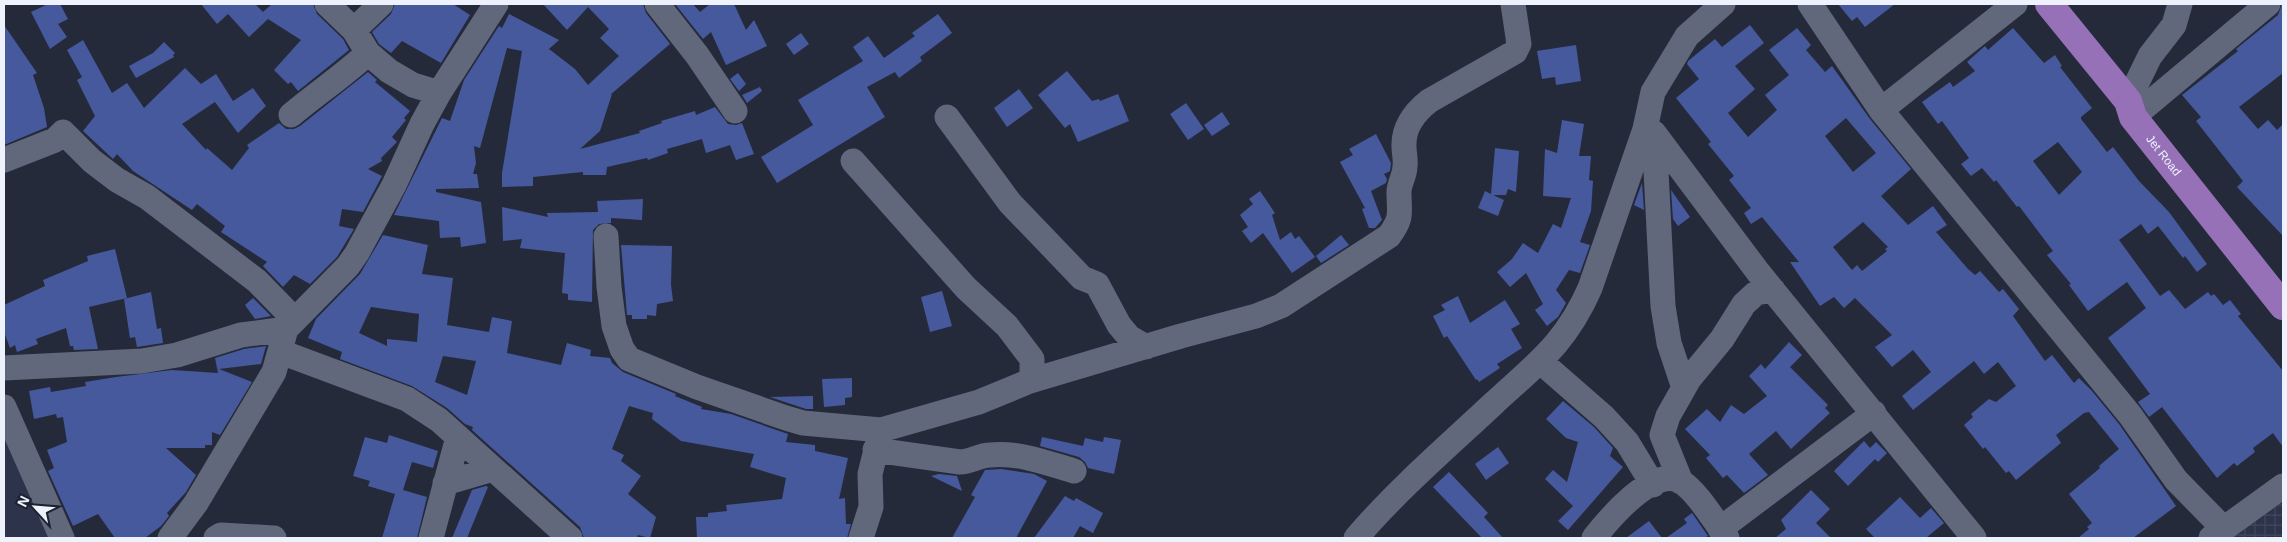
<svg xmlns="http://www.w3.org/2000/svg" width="2287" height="542" viewBox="0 0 2287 542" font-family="Arial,sans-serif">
  <defs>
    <pattern id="industrial-grid" width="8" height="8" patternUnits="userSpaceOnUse" patternTransform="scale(1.25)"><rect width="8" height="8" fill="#2c334a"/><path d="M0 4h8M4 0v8" fill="none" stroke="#41475c"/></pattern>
  </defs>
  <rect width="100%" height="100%" fill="#252a3b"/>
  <!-- built -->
  <path fill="#2c334a" d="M4,402L70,538H4Z"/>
  <!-- industrial -->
  <path fill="url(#industrial-grid)" d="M2283,500V538H2233Z"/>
  <!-- building -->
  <path fill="#46599d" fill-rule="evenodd" d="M48,4H60L68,19L58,24L67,37L50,49L31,12Z
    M201,4H255L263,12L272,4H313L317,14L343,39L349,50L298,91L291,82L288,84L274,70L301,40L268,19L249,37L228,14L217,24Z
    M395,4H453L470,15L441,63L402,41L391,53L379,44L372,32L391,14Z
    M543,4H643L646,13L670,44L610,95L612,94L600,131L580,149L640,133L639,131L662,123L661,121L695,111L696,115L715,107L728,124L736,125L742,123L754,154L736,160L730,145L706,153L702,139L667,149L668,153L648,160L647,158L607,167L606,175H583V172L533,177V186L502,187V173L522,51L507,48L480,148L474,146L476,163L473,174H477L479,188L436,189V192L481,202L486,243L461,247L460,237L440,238L439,221L394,215L442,118L450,121L464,80L499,26L502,28L509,14L559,40L549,49L575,69L588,85L619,56L600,38L609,29L588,7L567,30Z
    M675,4H693L700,12L710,4H734L746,30L754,20L767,46L726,65L711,32L703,39Z
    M1838,4H1895L1865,27L1857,17L1852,21Z
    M2282,4L2283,73L2239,107L2258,129L2268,120L2277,130L2283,124V236L2237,187L2243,181L2196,121L2201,117L2182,95L2238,51L2236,49L2278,15Z
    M938,14L952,33L920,57L922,61L899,78L895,72L867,87L885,117L777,183L761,157L813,125L798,100L863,61L853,47L868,36L884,58L915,36L912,33Z
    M4,25L37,73L33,75L44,108L47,127L4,145Z
    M1750,25L1764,43L1735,66L1755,89L1728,113L1748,137L1777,110L1765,95L1789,75L1769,50L1797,28L1811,45L1806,50L1825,72L1832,66L1870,119L1911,169L1881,196L1908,225L1933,206L1947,225L1936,232L1968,269L1975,275L1980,271L1999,292L2003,289L2019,309L2013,316L2045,361L2052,355L2074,383L2079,378L2092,391L2119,424L2176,506L2133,538H2078L2089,529L2087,527L2092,523L2069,494L2100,468L2099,466L2119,449L2089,412L2084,413L2056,435L2061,443L2016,480L2009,471L2006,473L1985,447L1983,449L1964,425L1973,417L1971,414L1989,399L1996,402L2016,386L1998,362L1984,374L1974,361L1913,410L1902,396L1931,372L1913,350L1892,367L1875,347L1892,335L1855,298L1844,308L1834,297L1820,306L1790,262H1799L1762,217L1751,224L1744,213L1751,208L1729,180L1734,176L1708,144L1711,142L1676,98L1699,79L1687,64L1688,61L1715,39L1722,47ZM1846,118L1876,153L1853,172L1825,136ZM1863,222L1888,247L1885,249L1887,251L1862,271L1857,265L1852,270L1833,247Z
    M2013,28L2044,63L2055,55L2062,66L2060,67L2092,108L2081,117V119L2107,152L2113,147L2139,181L2169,212L2207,264L2197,272L2185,256L2183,258L2158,226L2148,234L2141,224L2119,240L2160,296L2169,290L2185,309L2208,292L2211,296L2214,294L2223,305L2230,300L2241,314L2238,316L2283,371V447L2273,433L2253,448L2255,452L2237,466L2234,463L2217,478L2162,407L2149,417L2138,402L2150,394L2108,338L2146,308L2127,282L2088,311L2069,285L2071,284L2047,255L2053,251L2019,206L2017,207L1996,180L1994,182L1982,168L1971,176L1961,164L1969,158L1942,121L1938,124L1922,102L1950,82L1953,87L1975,71L1967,62L1985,46L1988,50ZM2058,142L2082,172L2059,195L2033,161Z
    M801,33L809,44L794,55L786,44Z
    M83,40L112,93L127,83L144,108L185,68L201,84L216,74L233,101L253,88L266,106L238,133L215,102L182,124L206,150L207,148L232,170L249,148L247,145L279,123L286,129H294L300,126L368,72L377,80L375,82L410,111L404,118L406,120L392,137L397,142L381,158L382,161L368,169L382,176L363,212L342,209L339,226L354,229L337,257L310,284L294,275L283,287L263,266L267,262L221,232L225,226L197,204L192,210L133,171L117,154L113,159L83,131L95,116L77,80L82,77L67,50Z
    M164,42L175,53L173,55L174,57L136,78L129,66L153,53Z
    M1576,45L1581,81L1556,85L1555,77L1542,79L1537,51Z
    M1067,71L1092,101L1099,99L1100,101L1118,94L1129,121L1078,142L1070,124L1065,128L1038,95Z
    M738,73L746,84L739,91L730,79Z
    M760,87L762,91L747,103L742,95Z
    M1019,89L1033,108L1007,127L994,108Z
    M1186,103L1204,129L1188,140L1170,114Z
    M1222,112L1230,124L1212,136L1204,125Z
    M1562,120L1584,124L1579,156H1591L1589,180L1593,181L1591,211L1580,242L1590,245L1580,273L1569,270L1556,290L1566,303L1558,317L1547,326L1535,310L1543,304L1526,273L1510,287L1497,272L1512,259L1523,243L1538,253L1553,224L1561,228L1571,198L1543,196L1545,149L1557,153Z
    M1376,134L1391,163L1390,171L1384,174L1387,179L1386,183L1371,191L1382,220L1375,228H1369L1362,209L1365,208L1340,162L1353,155L1349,149Z
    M1495,148L1519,151L1516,192L1508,189L1506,195H1493L1504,200L1498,216L1478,208L1485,191L1491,194Z
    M1642,183L1644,210L1634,205Z
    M1671,190L1690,217L1678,226L1673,219Z
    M1260,191L1275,213L1272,215L1280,240L1291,232L1295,239L1299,236L1315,257L1292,273L1263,233L1251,243L1242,231L1248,227L1240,215L1253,204L1249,199Z
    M643,199L642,220L611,218V223L599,224L593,230L592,302L568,300V294L562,293L565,253L520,248L522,239L503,241L502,207L548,217L547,213L598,212L597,201Z
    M383,235L428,245L422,274L453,278L447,325L489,332L492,317L512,321L507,353L561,365L567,343L591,350L590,356L610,358L612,363L623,372L676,394L675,396L702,407L701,409L731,414L788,434L786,442L815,445V451L848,458L839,499L845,498L846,524H851L847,538H697L696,517H708V513L727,511L726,505L782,499L786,478L750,467L754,454L681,441L652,419L653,413L629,406L612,449L624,455L621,461L641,476L628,494L656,517L650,538L638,535L637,538H584L580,527L472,430L473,427L465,424L447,408L412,386L340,359L342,352L308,338L316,319L360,274ZM371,307L419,314L417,342L387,339V346L359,333ZM443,356L476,361L467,395L435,382Z
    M1341,235L1349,245L1321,263L1316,256Z
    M621,245L672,246L671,285L673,301L657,304L656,316L647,315V319H632V315H627Z
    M115,249L127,298L89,307L98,349L74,350L73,346H70L66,328L36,339L38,344L17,352L15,345L10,348L4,332V305L45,286L43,280L88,261L87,256Z
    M942,291L952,326L930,332L921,297Z
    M151,292L157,329L161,328L163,343L137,347L135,337L130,338L124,299Z
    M1458,296L1470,323L1505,300L1520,324L1511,329L1522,348L1497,364L1500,368L1479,382L1477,379L1476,380L1447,336L1444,338L1433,316L1445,310L1441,305Z
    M253,298L271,316L255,319L245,305Z
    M1789,342L1802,355L1790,367L1828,405L1825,408L1830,413L1791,449L1776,431L1749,454L1768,475L1744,493L1727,475L1723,478L1706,458L1710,455L1685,429L1707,409L1720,422L1731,405L1744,414L1767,396L1749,376L1761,364L1765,369Z
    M266,346L261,364L219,369L252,382L220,435L212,432V445H205V448H166L196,475L186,492L167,513L169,516L161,526L145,538H115L98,514L73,526L48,471L54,468L47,450L67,442L63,417L57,418L56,414L34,419L29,391L50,387L51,392L86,386L85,382L116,377L172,370L218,373L215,358L244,349Z
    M852,378V397L845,398V405L824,407L822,379Z
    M813,396V409H806L770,397Z
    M1563,401L1594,427L1613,448L1610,456L1623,467L1568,530L1558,521L1573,506L1545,479L1553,470L1567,482L1578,442L1566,438L1546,419Z
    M389,435L438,451L433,468L412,462L403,490L427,497L417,538H382L395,494L368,486L370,481L353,476L365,437L387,443Z
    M1042,437L1083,446L1085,438L1103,442L1104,437L1121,440L1114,474L1088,468L1085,462L1079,457L1040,446Z
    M1864,441L1870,448L1876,442L1887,453L1878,462L1875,459L1848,486L1834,471Z
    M1498,447L1509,463L1486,480L1475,464Z
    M1001,469L1034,474L1047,481L1016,538H952L975,497L971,495L985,470Z
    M1449,472L1488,513L1484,517L1503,538H1482L1433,487Z
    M939,474L957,476L962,491L931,476Z
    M486,486L488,487L467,538H452L472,490Z
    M1811,490L1830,509L1816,523L1831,538H1775L1786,529L1781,520Z
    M1065,496L1074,501L1076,498L1103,513L1093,533L1080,526L1073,538H1034Z
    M1900,497L1920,518L1931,508L1944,523L1926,538H1875L1866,529Z
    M1692,513L1708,536L1704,538H1666L1687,523L1684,519Z
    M1649,521L1662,538H1626Z"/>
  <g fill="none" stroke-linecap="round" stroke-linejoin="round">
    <!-- minor -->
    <path stroke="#61687b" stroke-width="25" d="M327,4L354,30L368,53L389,71L413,85L439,93
      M657,4L697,55L735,111
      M1810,4L1881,110L2130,415L2176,480L2224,529
      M354,30L381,4
      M2128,101L2150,56L2174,25L2180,4
      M1881,110L2015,4
      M291,115C316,94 343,76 368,53
      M947,117L1010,203L1082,278L1097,284L1119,325L1129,337L1146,347
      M2133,117L2268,4
      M1645,129L1654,133L1758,272L1974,538
      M1654,133L1663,306L1669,343L1684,388
      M4,160L55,140L63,132L92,161L117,180L147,197L257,281L294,319
      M853,161L966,288L1007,326L1032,359V374L1030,381
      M606,236L609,287L614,326L622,349L629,359L697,387L786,418L803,423L881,430
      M281,352L407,399L439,420L570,538
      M1541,362L1604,417L1627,442L1653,485
      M4,368L142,361L177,355L241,335L286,329
      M4,407L62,538
      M875,450L960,462C971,462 979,455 990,455C1019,452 1047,463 1074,471
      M1681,482L1662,435L1668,416L1689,379L1722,339L1744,304L1756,293L1773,290
      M445,483L493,469
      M1720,529L1874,413
      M170,538L196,503L274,372L286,329L348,266L357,253L394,185L422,124L439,93L496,4
      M216,538L221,535L274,538
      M431,538L458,437
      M861,538L871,507L870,474L881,430L979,402L1030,381L1181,336L1256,316L1281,306L1389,236C1403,217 1399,214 1399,192C1399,183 1405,176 1405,166C1406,160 1404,153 1404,147C1403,127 1414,113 1429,101L1515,52L1519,44L1513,4
      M1356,538C1397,490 1447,447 1493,404C1536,364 1565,345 1590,288L1645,129L1653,92L1687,36L1723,4
      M1594,538C1608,520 1653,466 1680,481C1697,491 1715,522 1727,538
      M2211,538L2283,486"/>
    <!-- major -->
    <path stroke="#9671b8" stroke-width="28" id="s1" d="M2049,4L2128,101L2133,117L2283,306"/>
  </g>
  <g text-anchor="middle" stroke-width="5" stroke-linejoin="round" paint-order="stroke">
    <!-- street labels -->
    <g font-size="12" fill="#eef2fd" stroke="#1b2131">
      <text dy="4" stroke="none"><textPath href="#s1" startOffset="191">Jet Road</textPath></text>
    </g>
  </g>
  <!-- border -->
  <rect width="2287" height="542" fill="none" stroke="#eef2fd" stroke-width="10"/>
  <!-- north arrow -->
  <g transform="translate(35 507) rotate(296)" stroke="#1b2131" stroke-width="4" paint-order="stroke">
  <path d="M0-4L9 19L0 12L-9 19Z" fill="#eef2fd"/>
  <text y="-8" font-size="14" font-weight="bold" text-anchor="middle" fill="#eef2fd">N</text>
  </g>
</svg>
